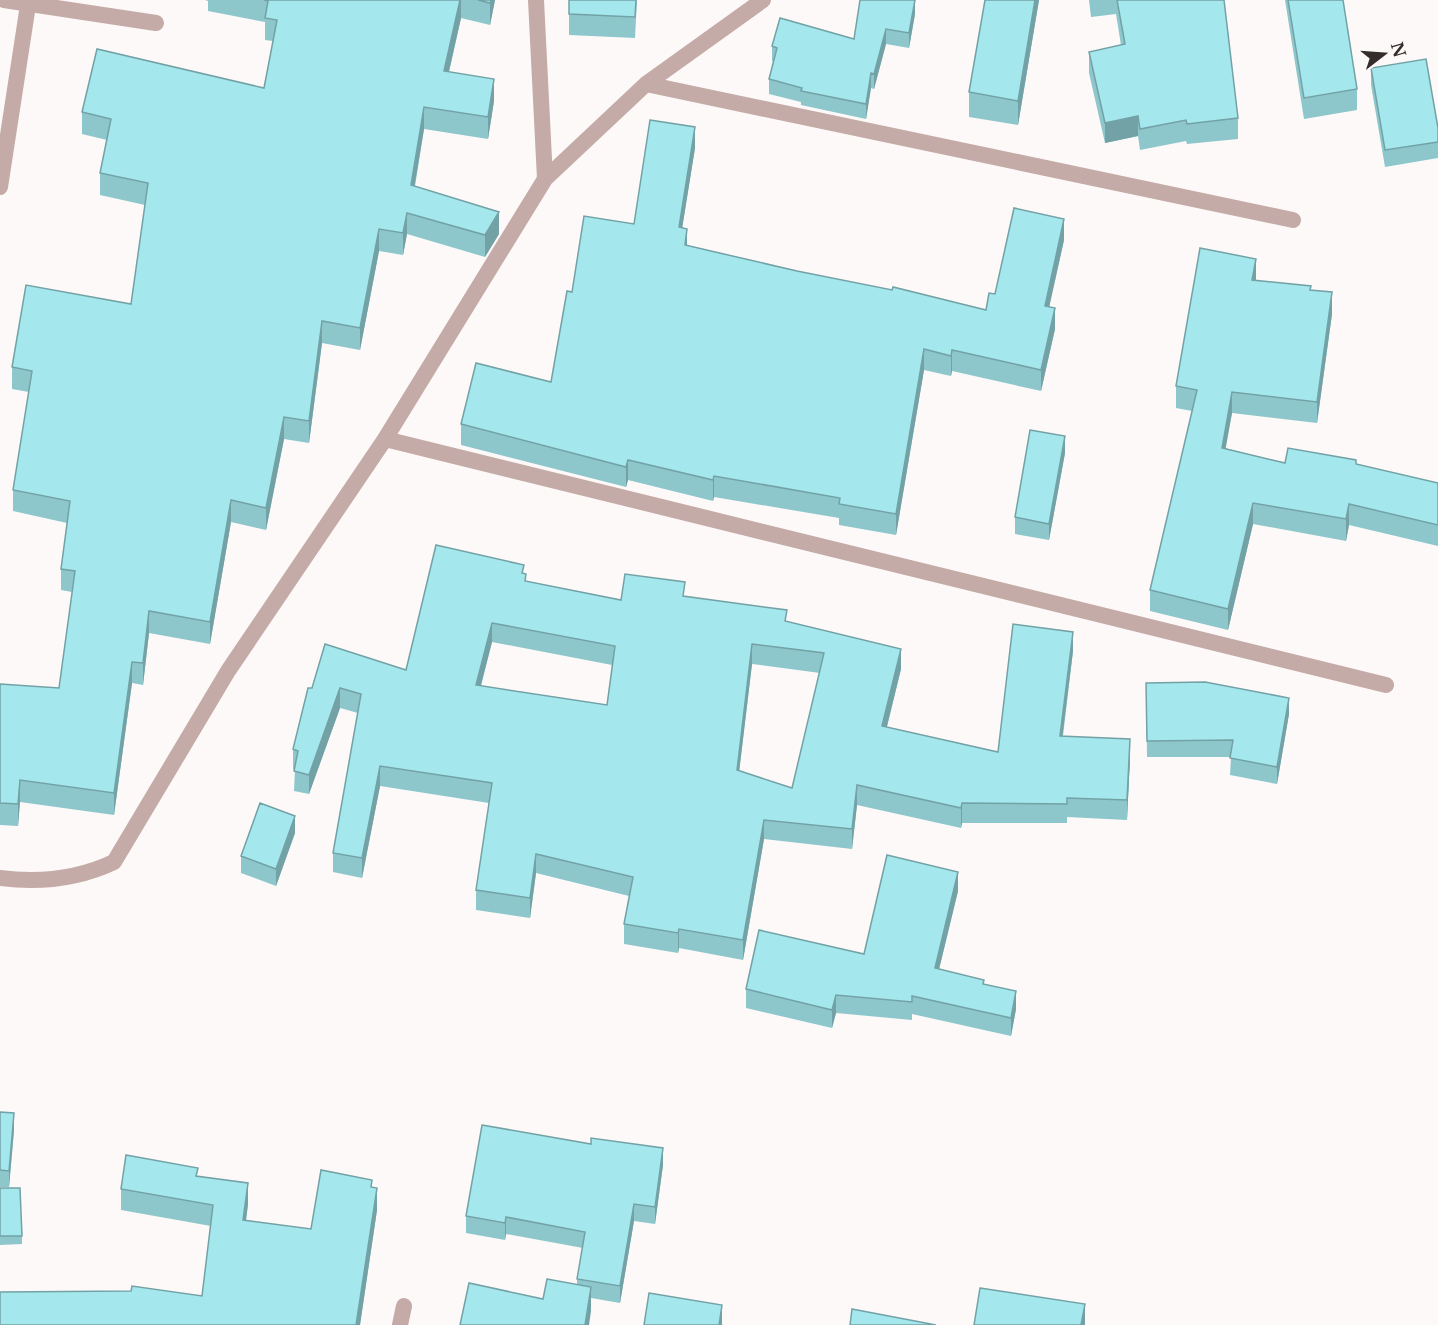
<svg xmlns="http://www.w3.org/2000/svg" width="1438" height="1325" viewBox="0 0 1438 1325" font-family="'Libre Baskerville',serif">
  <rect width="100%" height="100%" fill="#fdf9f8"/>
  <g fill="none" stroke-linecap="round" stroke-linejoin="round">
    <!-- minor -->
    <path stroke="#c4aba7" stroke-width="16" d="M4,0L156,23
      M536,0L545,179
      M646,84L1293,220
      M0,187L28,5
      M385,439L1386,685
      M0,878C39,883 78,879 114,862L228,671L385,439L545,179L646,84L763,0
      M400,1325L404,1306"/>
  </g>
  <!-- wall -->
  <path fill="#8dc7cc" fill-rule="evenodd" d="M205,0H495L490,25L461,18L449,72L494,101L488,139L424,129L415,186L499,234L485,257L407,234L403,255L379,251L360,350L322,343L309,443L284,439L266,530L231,522L210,644L149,633L143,685L132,683L114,815L20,802L18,826L0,825V684L59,688L72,592L61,590V569L67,523L13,511V490L29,392L12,389V367L131,304L145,205L100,195V173L107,140L82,134V112L264,88L273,41L265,40V22L208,11V1Z
    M569,0H637L635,38L569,35Z
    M985,0H1039L1018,125L969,117V92Z
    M1089,0H1224L1238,118V139L1187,144L1186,141L1140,150L1138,136L1105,143L1089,73V52L1121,45L1116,14L1091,17Z
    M1285,0H1343L1357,89V110L1304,119Z
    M915,14L909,48L886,44L874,89L871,88L866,119L801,105V102L769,94V79L774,62L772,61V46L854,39Z
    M1371,68L1438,128V158L1385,167L1371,85Z
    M695,148L682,228L687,245L797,271L986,310L995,294L1064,240L1049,307L1055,329L1041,391L952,371L951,376L924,370L896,535L839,525V518L714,497L713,501L628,480L626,487L461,445V424L551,382L572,292L634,224Z
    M1256,280L1311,290L1332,314L1317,423L1232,413L1225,448L1285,463L1356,464L1438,483V546L1349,525L1346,541L1253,524L1228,630L1150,611V590L1192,411L1176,408V386Z
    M1065,453L1049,540L1015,534V517Z
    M524,574L526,581L621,600L685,597L787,622L901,669L887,727L998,752L1073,651L1063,736L1130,758L1127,820L1067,817V823H962L961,828L857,805L852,849L764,839L743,960L679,948L678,953L624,944V924L629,896L536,873L530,918L476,910V890L489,803L380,786L362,878L333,872V853L358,713L340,708L309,794L294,791L295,769H293V749L312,688L406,670ZM492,642L612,665L607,705L481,686ZM752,664L820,673L792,788L739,771Z
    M1146,683L1289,714L1277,784L1230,775L1231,757H1147Z
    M295,833L276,886L241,873V856Z
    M958,891L939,969L984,984L1016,1009L1011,1036L912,1014V1020L836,1013L832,1028L746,1008V989L864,954Z
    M0,1112L14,1130L9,1187H0Z
    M663,1165L655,1224L634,1221L620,1303L591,1298V1311L543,1299L577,1284V1279L583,1248L506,1234L505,1240L466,1233V1216Z
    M198,1176L248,1204L246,1221L311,1229L372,1187L377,1210L360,1325H0L202,1296L211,1226L121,1210V1189Z
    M0,1188L22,1236V1244L0,1245Z"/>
  <!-- shaded-wall -->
  <path fill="#73a2a6" d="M460,0H461V18L444,93V71Z
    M491,0H495L490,25V3Z
    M915,0V14L909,48V33Z
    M1035,0H1039L1018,125V101Z
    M886,29V44L874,89V74Z
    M871,73V88L866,119V104Z
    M494,79V101L488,139V117Z
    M424,107V129L411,207V185Z
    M1138,116V136L1105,143V123Z
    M695,127V148L679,248V227Z
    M499,212V234L485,257V235Z
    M407,213V234L403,255V233Z
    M1064,219V240L1045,326V306Z
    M379,229V251L360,350V328Z
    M687,229V249L685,245Z
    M1256,259V280H1252Z
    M1332,292V314L1317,423V402Z
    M1055,308V329L1041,391V370Z
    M322,321V343L309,443V421Z
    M924,349V370L896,535V514Z
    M952,350V371L951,376V356Z
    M1232,392V413L1222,469V448Z
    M284,417V439L266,530V508Z
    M1065,436V453L1049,540V524Z
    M628,460V480L626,487V467Z
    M714,476V497L713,501V480Z
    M231,500V522L210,644V622Z
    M1253,503V524L1228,630V609Z
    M1349,504V525L1346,541V519Z
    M149,611V633L143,685V663Z
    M492,623V642L476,704V685Z
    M1073,632V651L1060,755V736Z
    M752,644V664L737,790V770Z
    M901,649V669L882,746V726Z
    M132,662V683L114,815V793Z
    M340,688V708L309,794V775Z
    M1289,698V714L1277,784V767Z
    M1130,739V758L1127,820V800Z
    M380,766V786L362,878V858Z
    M20,780V802L18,826V804Z
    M857,785V805L852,849V829Z
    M962,803V823L961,828V808Z
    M295,816V833L276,886V869Z
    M764,820V839L743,960V940Z
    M536,854V873L530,918V898Z
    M958,872V891L935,986V968Z
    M679,929V948L678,953V933Z
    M1016,991V1009L1011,1036V1018Z
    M836,995V1013L832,1028V1010Z
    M14,1113V1130L9,1187V1171Z
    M663,1148V1165L655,1224V1207Z
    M248,1183V1204L243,1242V1220Z
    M377,1188V1210L360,1325H356Z
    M634,1204V1221L620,1303V1286Z
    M506,1217V1234L505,1240V1223Z
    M591,1287V1311L589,1325H585Z
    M1085,1304V1325H1081Z
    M722,1305V1325H719Z"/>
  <!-- building -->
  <path fill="#a4e7ed" stroke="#73a2a6" stroke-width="1.5" fill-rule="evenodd" d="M264,0H460L444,71L494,79L488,117L424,107L411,185L499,212L485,235L407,213L403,233L379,229L360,328L322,321L309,421L284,417L266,508L231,500L210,622L149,611L143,663L132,662L114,793L20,780L18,804L0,803V684L59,688L75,571L61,569L70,501L13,490L32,371L12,367L26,285L131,304L148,183L100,173L111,119L82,112L97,49L264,88L277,20L265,18L268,1Z
    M478,0H491L490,3Z
    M569,0H636L635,17L569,14Z
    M860,0H915L909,33L886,29L874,74L871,73L866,104L801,91L802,88L769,79L777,48L772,46L780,18L854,39Z
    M985,0H1035L1018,101L969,92Z
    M1117,0H1224L1238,118L1187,124L1186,120L1140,129L1138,116L1105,123L1089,52L1125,44Z
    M1288,0H1343L1357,89L1304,98Z
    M1426,59L1438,128V142L1385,150L1371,68Z
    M650,120L695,127L679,227L687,229L685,245L797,271L892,290L893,287L986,310L989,293L995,294L1014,208L1064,219L1045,306L1055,308L1041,370L952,350L951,356L924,349L896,514L839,504L840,498L714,476L713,480L628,460L626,467L461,424L476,363L551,382L567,291L572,292L584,216L634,224Z
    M1200,248L1256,259L1252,280L1311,286L1310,290L1332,292L1317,402L1232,392L1222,448L1285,463L1288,448L1356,460V464L1438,483V525L1349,504L1346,519L1253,503L1228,609L1150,590L1197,390L1176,386Z
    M1030,430L1065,436L1049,524L1015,517Z
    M436,545L524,565L522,573L526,574L525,581L621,600L625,574L685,582L683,596L787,610L785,621L901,649L882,726L998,752L1013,624L1073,632L1060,736L1130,739L1127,800L1067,798V804L962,803L961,808L857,785L852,829L764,820L743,940L679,929L678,933L624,924L633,877L536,854L530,898L476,890L492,783L380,766L362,858L333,853L361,694L340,688L309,775L294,771L298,751L293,749L308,688H312L325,644L406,670ZM492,623L615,646L607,705L476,685ZM752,644L824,653L792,788L737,770Z
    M1205,682L1289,698L1277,767L1230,758L1233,740L1147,741L1146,683Z
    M260,803L295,816L276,869L241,856Z
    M887,855L958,872L935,968L984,980L983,984L1016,991L1011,1018L912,996V1002L836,995L832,1010L746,989L759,930L864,954Z
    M0,1112L14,1113L9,1171L0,1170Z
    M482,1125L591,1144V1138L663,1148L655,1207L634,1204L620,1286L577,1279L585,1232L506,1217L505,1223L466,1216Z
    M126,1155L198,1168L196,1176L248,1183L243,1220L311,1229L321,1170L372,1180L371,1187L377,1188L356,1325H0V1292L131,1291L132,1286L202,1296L213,1205L121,1189Z
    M0,1188H20L22,1236H0Z
    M547,1279L591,1287L585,1325H460L469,1283L543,1299Z
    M980,1288L1085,1304L1081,1325H974Z
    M649,1293L722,1305L719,1325H644Z
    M852,1309L936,1325H850Z"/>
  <!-- north arrow -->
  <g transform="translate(1384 54) rotate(73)" stroke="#fdf9f8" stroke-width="4.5" paint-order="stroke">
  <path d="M0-4.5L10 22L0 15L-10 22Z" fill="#352d2c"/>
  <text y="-9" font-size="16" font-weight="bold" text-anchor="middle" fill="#352d2c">N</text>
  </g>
</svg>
